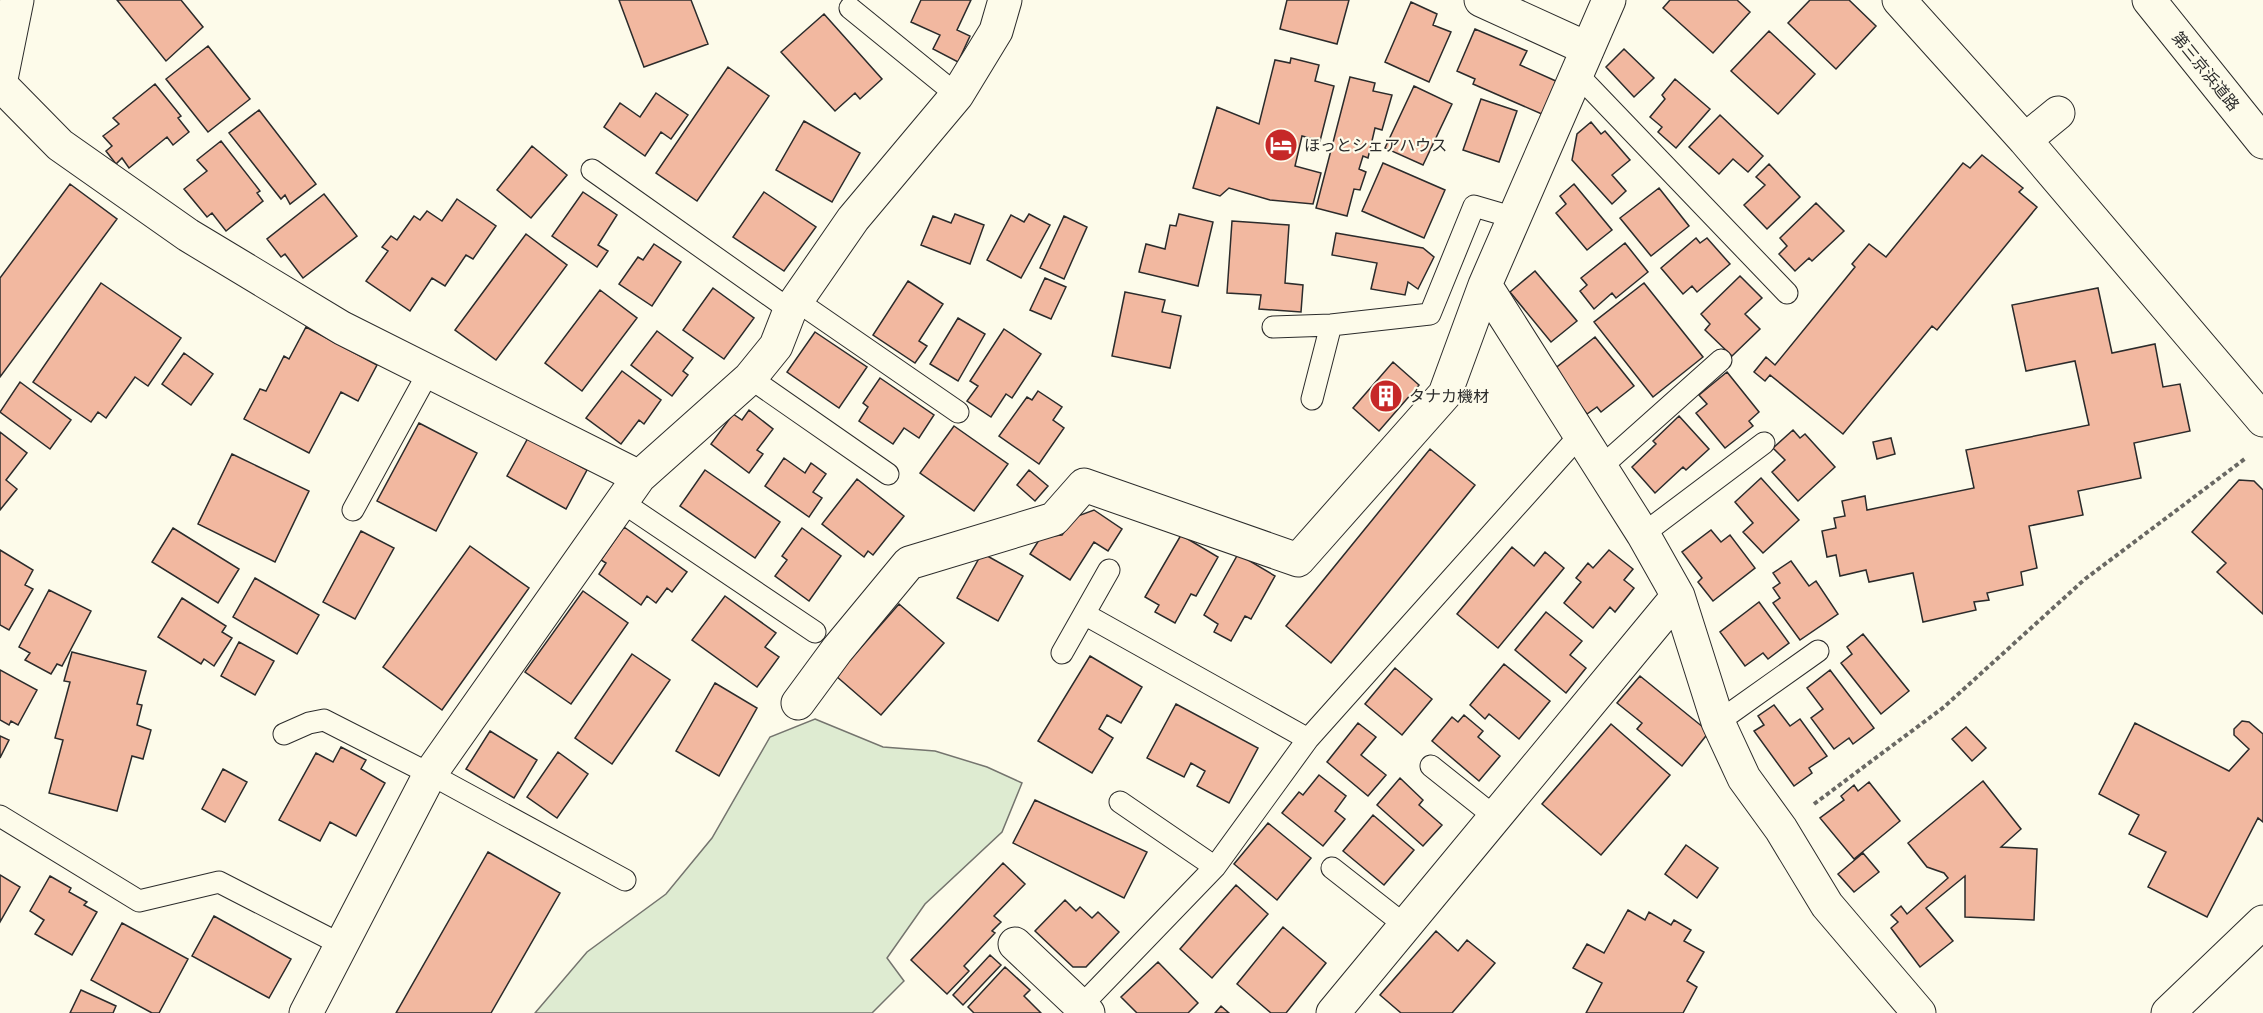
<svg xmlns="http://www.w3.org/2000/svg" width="2263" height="1013" viewBox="0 0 2263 1013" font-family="'PT Sans Narrow','Noto Sans JP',sans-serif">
  <rect width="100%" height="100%" fill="#fdfbea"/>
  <!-- green -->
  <path fill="#deebd1" stroke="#74746e" stroke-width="1.5" d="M815,719L883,747L935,751L987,767L1022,783L1002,832L925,904L887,958L904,981L872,1013H535L587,952L666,894L712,838L770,737Z"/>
  <!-- building -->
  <path fill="#f2b8a0" stroke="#2b2b2b" stroke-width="1.5" d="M117,0H181L203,27L166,61Z
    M619,0H691L708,44L644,67Z
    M921,0H971L957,30L970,36L958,62L933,49L940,35L911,22Z
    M1287,0H1349L1337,44L1280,29Z
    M1670,0H1737L1750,12L1713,53L1663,8Z
    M1810,0H1849L1876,26L1836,69L1788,23Z
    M1411,2L1437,14L1433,25L1451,32L1429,82L1385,62Z
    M824,14L882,79L860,99L855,93L835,111L781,52Z
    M1475,29L1527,51L1520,65L1558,82L1544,115L1473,84L1475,79L1457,71Z
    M1769,31L1815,74L1778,114L1731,71Z
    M208,46L250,99L208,132L166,79Z
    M1624,49L1654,78L1634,97L1606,67Z
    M1291,58L1319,65L1315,81L1334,86L1320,141L1302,136L1295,166L1321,173L1313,204L1270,200L1229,188L1220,196L1193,188L1217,107L1259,124L1275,60L1290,63Z
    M728,67L769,96L697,201L656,173Z
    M1350,77L1375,83L1373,91L1392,95L1382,130L1375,128L1368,158L1363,156L1359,169L1366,172L1360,190L1354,189L1347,216L1316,208Z
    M1675,79L1710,109L1676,148L1658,132L1662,127L1650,117L1665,99L1662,95Z
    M155,84L181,116L178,118L189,132L173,145L167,137L129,168L122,158L116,164L106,151L112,146L103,136L119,124L113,118Z
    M1414,86L1452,104L1423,165L1385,148Z
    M656,93L688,115L671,139L661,132L645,156L604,127L620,103L640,117Z
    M1481,99L1517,111L1499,162L1463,150Z
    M259,110L316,184L290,204L285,195L281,199L229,133Z
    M1720,115L1763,156L1748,172L1733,159L1719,174L1689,147Z
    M804,121L860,153L832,202L776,170Z
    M1591,122L1601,134L1605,131L1630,160L1612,175L1626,191L1612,204L1572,160L1577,134Z
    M221,141L260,191L257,193L263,201L226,231L212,213L207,217L184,189L207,171L197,160Z
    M532,146L567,175L531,218L497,190Z
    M1982,155L2023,188L2019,192L2037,207L1937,330L1932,326L1843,434L1770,375L1765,381L1754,372L1766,357L1775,365L1855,267L1852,264L1869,244L1886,257L1963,163L1970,168Z
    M1383,163L1445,190L1424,238L1362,211Z
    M1769,164L1800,197L1767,229L1744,205L1765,185L1756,177Z
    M70,184L117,219L0,377V278Z
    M1574,184L1612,230L1587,250L1556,213L1566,204L1560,196Z
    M1659,188L1689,226L1651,256L1620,218Z
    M583,192L617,215L598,245L608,251L597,267L552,236Z
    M764,192L816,227L784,271L733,237Z
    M324,194L357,236L303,278L285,254L281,257L267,239Z
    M457,199L496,226L473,259L466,255L445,286L432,278L410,311L366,281L388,251L382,247L391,236L397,240L414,216L420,220L427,211L442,221Z
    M1816,203L1844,231L1812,261L1809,258L1795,271L1779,254L1787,246L1780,238Z
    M955,214L984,225L970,264L921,245L933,216L951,223Z
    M1029,214L1050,225L1021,278L987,260L1011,215L1024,222Z
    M1179,214L1213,222L1198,286L1139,272L1146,244L1165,249L1170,225L1176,226Z
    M1064,216L1087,227L1064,279L1040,268Z
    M1232,221L1289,225L1285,283L1303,285L1301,312L1259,309L1261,295L1227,293Z
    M1336,233L1423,248L1434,257L1418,289L1408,282L1405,295L1371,289L1377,263L1332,255Z
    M526,234L567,265L496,360L455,330Z
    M1696,238L1700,243L1707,238L1730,264L1697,292L1692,286L1683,294L1661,268Z
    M1625,243L1648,272L1616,298L1612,293L1594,309L1580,291L1587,285L1581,278Z
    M654,244L681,262L652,306L619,284L638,257L643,260Z
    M1535,271L1577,321L1551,342L1510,292Z
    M1740,276L1762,298L1745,314L1760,329L1732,356L1705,330L1710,324L1701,314Z
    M1045,278L1066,287L1051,319L1030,310Z
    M908,281L943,304L919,341L927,346L915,363L873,335Z
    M101,283L181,338L148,386L135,377L106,418L98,412L91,422L33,382Z
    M1644,283L1703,357L1653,397L1594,322Z
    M713,288L754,318L724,359L683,330Z
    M2098,288L2112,353L2155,344L2163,387L2180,384L2190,431L2134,443L2141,478L2078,491L2083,515L2029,526L2037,568L2021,572L2023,585L1987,593L1989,600L1974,602L1976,610L1923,622L1913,573L1869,582L1866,570L1840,576L1836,555L1827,557L1822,531L1836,528L1834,518L1845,516L1842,501L1865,496L1867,510L1974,488L1966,450L2089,425L2075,361L2026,371L2012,305Z
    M600,290L637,318L582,391L545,363Z
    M1125,292L1165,300L1162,312L1181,316L1170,368L1112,356Z
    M958,318L985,334L958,381L930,364Z
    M306,327L377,365L358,401L341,392L309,453L244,419L260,389L266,391L284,356L289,359Z
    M1004,329L1041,354L1012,398L1006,394L991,417L967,401L978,386L970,381Z
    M657,331L693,358L683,371L688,375L672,396L631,365Z
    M815,332L867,367L839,408L787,372Z
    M1595,337L1634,386L1601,412L1597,407L1587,414L1553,370Z
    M184,353L213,374L191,405L162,384Z
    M1393,362L1419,385L1379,431L1353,408Z
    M622,371L661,400L644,424L639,420L621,444L586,418Z
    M1727,372L1759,412L1749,421L1753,426L1725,448L1696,413L1707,404L1699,395Z
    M880,378L934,415L919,438L904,428L893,444L859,421L868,407L863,403Z
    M20,382L71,420L50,449L0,412Z
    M1038,391L1062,407L1053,420L1064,428L1039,464L999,436L1027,397L1032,400Z
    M749,410L773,429L757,450L763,454L749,473L711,444L733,414L742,420Z
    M1679,416L1709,449L1686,470L1683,467L1655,493L1632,467L1656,444L1653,441Z
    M419,423L477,453L436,531L377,501Z
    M954,426L1008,464L974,511L920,473Z
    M1793,430L1800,438L1805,434L1835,467L1798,501L1772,472L1785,460L1773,448Z
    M0,432L27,453L6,480L17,489L0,510Z
    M528,438L587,470L566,509L507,476Z
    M1891,438L1895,454L1877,459L1873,442Z
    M1430,449L1475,485L1331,663L1286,626Z
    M232,454L309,491L275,562L198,524Z
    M784,458L805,473L811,463L826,474L813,492L822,498L809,517L765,486Z
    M705,470L780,522L755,558L680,506Z
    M1029,470L1048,486L1035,501L1017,485Z
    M1761,478L1799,520L1763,553L1743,532L1753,523L1735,502Z
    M857,479L904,516L873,555L868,551L864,557L822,524Z
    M2239,480L2254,481L2263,490V614L2217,572L2226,563L2192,532Z
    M1094,510L1122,529L1108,551L1094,542L1070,580L1030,554L1041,537L1062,535L1075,517Z
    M624,527L687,572L672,592L667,588L656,603L647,596L641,605L599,574L606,563L601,560Z
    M173,528L239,569L218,603L152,562Z
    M802,528L841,556L809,601L775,576L787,560L782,556Z
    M1711,530L1721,542L1730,535L1755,568L1713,601L1698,582L1702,578L1682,552Z
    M361,531L394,548L355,619L323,602Z
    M1181,535L1218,557L1196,596L1191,594L1175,623L1155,612L1159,605L1145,597Z
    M470,546L529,588L442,710L383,667Z
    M1512,547L1534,566L1545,552L1564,568L1498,648L1457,614Z
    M0,550L33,570L25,585L33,589L9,630L0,625Z
    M1609,550L1633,569L1624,580L1634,588L1615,612L1610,607L1593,628L1564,603L1581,582L1576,578L1588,563L1593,568Z
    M982,553L1023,576L998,621L957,598Z
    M1238,554L1275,576L1251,619L1245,616L1231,641L1214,632L1218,624L1204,615Z
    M1791,561L1809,586L1816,581L1838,614L1800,640L1773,603L1780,598L1773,588L1780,583L1773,573Z
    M255,578L319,615L297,654L233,617Z
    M49,590L91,611L62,666L57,664L51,674L25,660L30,653L19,647Z
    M583,591L628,623L571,704L525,672Z
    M725,596L776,633L765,647L779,657L757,687L692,640Z
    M182,598L226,626L222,632L232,638L214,666L204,659L201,664L158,637Z
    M1759,602L1789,643L1768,659L1763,653L1745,666L1720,632Z
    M899,604L944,643L881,715L836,676Z
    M1546,612L1582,641L1570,655L1586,668L1566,693L1515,650Z
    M1863,634L1909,691L1881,714L1841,663L1852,654L1847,647Z
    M239,642L274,661L255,695L221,676Z
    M72,652L146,671L137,704L142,705L137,725L151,730L143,759L132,756L117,811L49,793L63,740L55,738L70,682L64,681Z
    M632,654L670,680L612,764L575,738Z
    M1090,656L1142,687L1121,723L1107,715L1099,729L1113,738L1092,773L1038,741Z
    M1504,664L1550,701L1519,739L1489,714L1485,719L1470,705Z
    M1395,668L1432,699L1402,735L1365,704Z
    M0,670L37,690L18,725L11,721L9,725L0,720Z
    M1830,670L1874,728L1853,744L1849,738L1834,749L1811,718L1823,709L1807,688Z
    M1640,676L1709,732L1682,766L1637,729L1642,723L1617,703Z
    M715,683L757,708L719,776L676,751Z
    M1176,704L1258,748L1229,803L1197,786L1205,771L1191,763L1184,777L1147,758Z
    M1774,705L1790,726L1800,719L1827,756L1809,768L1812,773L1794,786L1754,731L1764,725L1758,716Z
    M1464,715L1483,731L1478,737L1500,756L1479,781L1432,741L1452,717L1458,722Z
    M2242,721L2249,722L2263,734V822L2258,818L2207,917L2148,887L2166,852L2129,834L2139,815L2099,794L2135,723L2229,771L2249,749L2234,735V729Z
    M1358,723L1376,737L1361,755L1386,775L1368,796L1327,762Z
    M1611,724L1670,775L1601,855L1542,804Z
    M1966,727L1986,748L1972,761L1952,739Z
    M490,731L537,760L514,798L466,769Z
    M0,736L9,740L0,758Z
    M341,747L366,760L361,769L385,783L356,836L330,822L320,841L279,820L316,753L333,762Z
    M558,752L588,774L557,818L527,797Z
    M223,769L247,782L225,822L202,809Z
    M1319,775L1346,796L1335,811L1345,819L1323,846L1282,813L1299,792L1303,795Z
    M1400,778L1423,800L1419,805L1442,825L1423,846L1377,805Z
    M1983,781L2021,829L2001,847L2037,849L2034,920L1965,917V876L1926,908L1953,941L1920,967L1891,928L1898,922L1891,915L1901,906L1907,914L1948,878L1944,873L1927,867L1908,843Z
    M1869,782L1900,821L1854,859L1820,818L1844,800L1841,796L1854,785L1858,791Z
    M1035,800L1147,852L1124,898L1013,843Z
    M1373,815L1414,850L1384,885L1343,851Z
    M1268,823L1311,858L1277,900L1234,864Z
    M1686,845L1718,868L1697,898L1665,874Z
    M488,852L560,893L491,1013H396Z
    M1863,853L1879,872L1854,892L1838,874Z
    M1003,863L1025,884L994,916L1001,922L992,931L995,933L964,966L969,971L947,994L911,960Z
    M0,875L20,887L0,922Z
    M50,876L71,888L69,892L87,902L84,905L97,912L72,955L35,934L44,920L30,911Z
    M1236,885L1268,914L1212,978L1180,949Z
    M1065,900L1076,911L1080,907L1092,918L1098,912L1119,932L1086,967H1073L1035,931Z
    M1628,910L1645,920L1649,912L1671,925L1674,920L1691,930L1684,941L1704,952L1687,981L1697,987L1683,1013H1586L1602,983L1573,968L1587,944L1604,953Z
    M214,916L291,959L269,998L192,956Z
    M122,923L188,959L159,1013H152L91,980Z
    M1283,927L1326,963L1286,1013H1271L1237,984Z
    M1436,931L1458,951L1467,940L1495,963L1452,1013H1401L1380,995Z
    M990,955L1001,965L963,1005L953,995Z
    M1158,962L1198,1003L1188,1013H1137L1121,997Z
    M1005,967L1030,990L1024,996L1041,1013H974L968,1007Z
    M81,990L116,1006L113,1013H70Z
    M1221,1006L1229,1013H1215Z"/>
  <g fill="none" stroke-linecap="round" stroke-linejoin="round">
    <defs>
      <path id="lane" d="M850,8L957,95
        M1577,74L1787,293
        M592,170L790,310
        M797,301L958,412
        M1273,327L1331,325L1430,314L1474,206L1515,218
        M750,378L888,474
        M1312,399L1331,325
        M1601,467L1721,360
        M622,502L815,632
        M353,510L428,373
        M1643,534L1764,443
        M1086,615L1308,739
        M1062,653L1109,570
        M1718,722L1818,651
        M284,734L309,723L324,720L430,774L625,880
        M1431,766L1495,817
        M1120,802L1215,867
        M0,816L139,901L219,882L340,944
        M1332,868L1406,926
        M1081,1006L1215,867L1308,739L1580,435"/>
      <path id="street" d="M1481,0L1586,48
        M1899,0L2025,140L2263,420
        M0,84L60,145L188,235L342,328L639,477
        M0,84L17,0
        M2025,140L2058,113
        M1485,285L1643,534L1678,596L1718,722L1744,778L1781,829L1827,905L1919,1013
        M798,703L837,650L909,563L1054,519L1084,485L1298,560L1445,394L1485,285L1609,0
        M1015,944L1088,1013
        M306,1013L430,774L639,477L750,378L776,346L790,310L853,219L957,95L996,31L1005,0
        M1333,1013L1678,596
        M2168,1013L2263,922"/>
      <path id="highway" d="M2149,0L2263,142"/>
    </defs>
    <!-- lane casing -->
    <use href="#lane" stroke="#2b2b2b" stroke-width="23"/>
    <!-- street casing -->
    <use href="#street" stroke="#2b2b2b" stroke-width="35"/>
    <!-- highway casing -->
    <use href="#highway" stroke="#2b2b2b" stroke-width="35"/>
    <!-- path -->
    <path stroke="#6a6964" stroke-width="4" stroke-dasharray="4.5 3" stroke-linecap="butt" d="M1814,804L1944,707L2085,579L2246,458"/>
    <!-- lane -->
    <use href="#lane" stroke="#fdfbea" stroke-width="21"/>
    <!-- street -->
    <use href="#street" stroke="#fdfbea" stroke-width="33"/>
    <!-- highway -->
    <use href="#highway" stroke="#fdfbea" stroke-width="33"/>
  </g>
  <!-- icons -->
  <defs>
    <symbol id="hotel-disc" viewBox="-11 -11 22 22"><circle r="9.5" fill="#c62828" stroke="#fdfbea"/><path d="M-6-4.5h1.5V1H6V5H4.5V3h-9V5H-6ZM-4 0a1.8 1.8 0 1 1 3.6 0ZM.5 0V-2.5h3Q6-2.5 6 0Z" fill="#fff"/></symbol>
    <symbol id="building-disc" viewBox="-11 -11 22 22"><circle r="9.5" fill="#c62828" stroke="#fdfbea"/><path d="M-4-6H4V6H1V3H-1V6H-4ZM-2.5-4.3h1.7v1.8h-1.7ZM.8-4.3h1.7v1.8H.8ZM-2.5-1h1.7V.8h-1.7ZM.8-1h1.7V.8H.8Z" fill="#fff"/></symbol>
  </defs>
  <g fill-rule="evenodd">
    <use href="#hotel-disc" x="1262" y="126" width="38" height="38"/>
    <use href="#building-disc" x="1367" y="377" width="38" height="38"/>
  </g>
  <g text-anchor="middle" stroke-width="4.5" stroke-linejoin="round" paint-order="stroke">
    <!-- street labels -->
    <g font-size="16" fill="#2b2b2b" stroke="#fdfbea">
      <text transform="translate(2206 71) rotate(51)" y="6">第三京浜道路</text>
    </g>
    <!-- poi labels -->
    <g font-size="16" fill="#2b2b2b" stroke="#fdfbea" text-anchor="start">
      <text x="1304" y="151">ほっとシェアハウス</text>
      <text x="1409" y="402">タナカ機材</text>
    </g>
  </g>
</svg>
